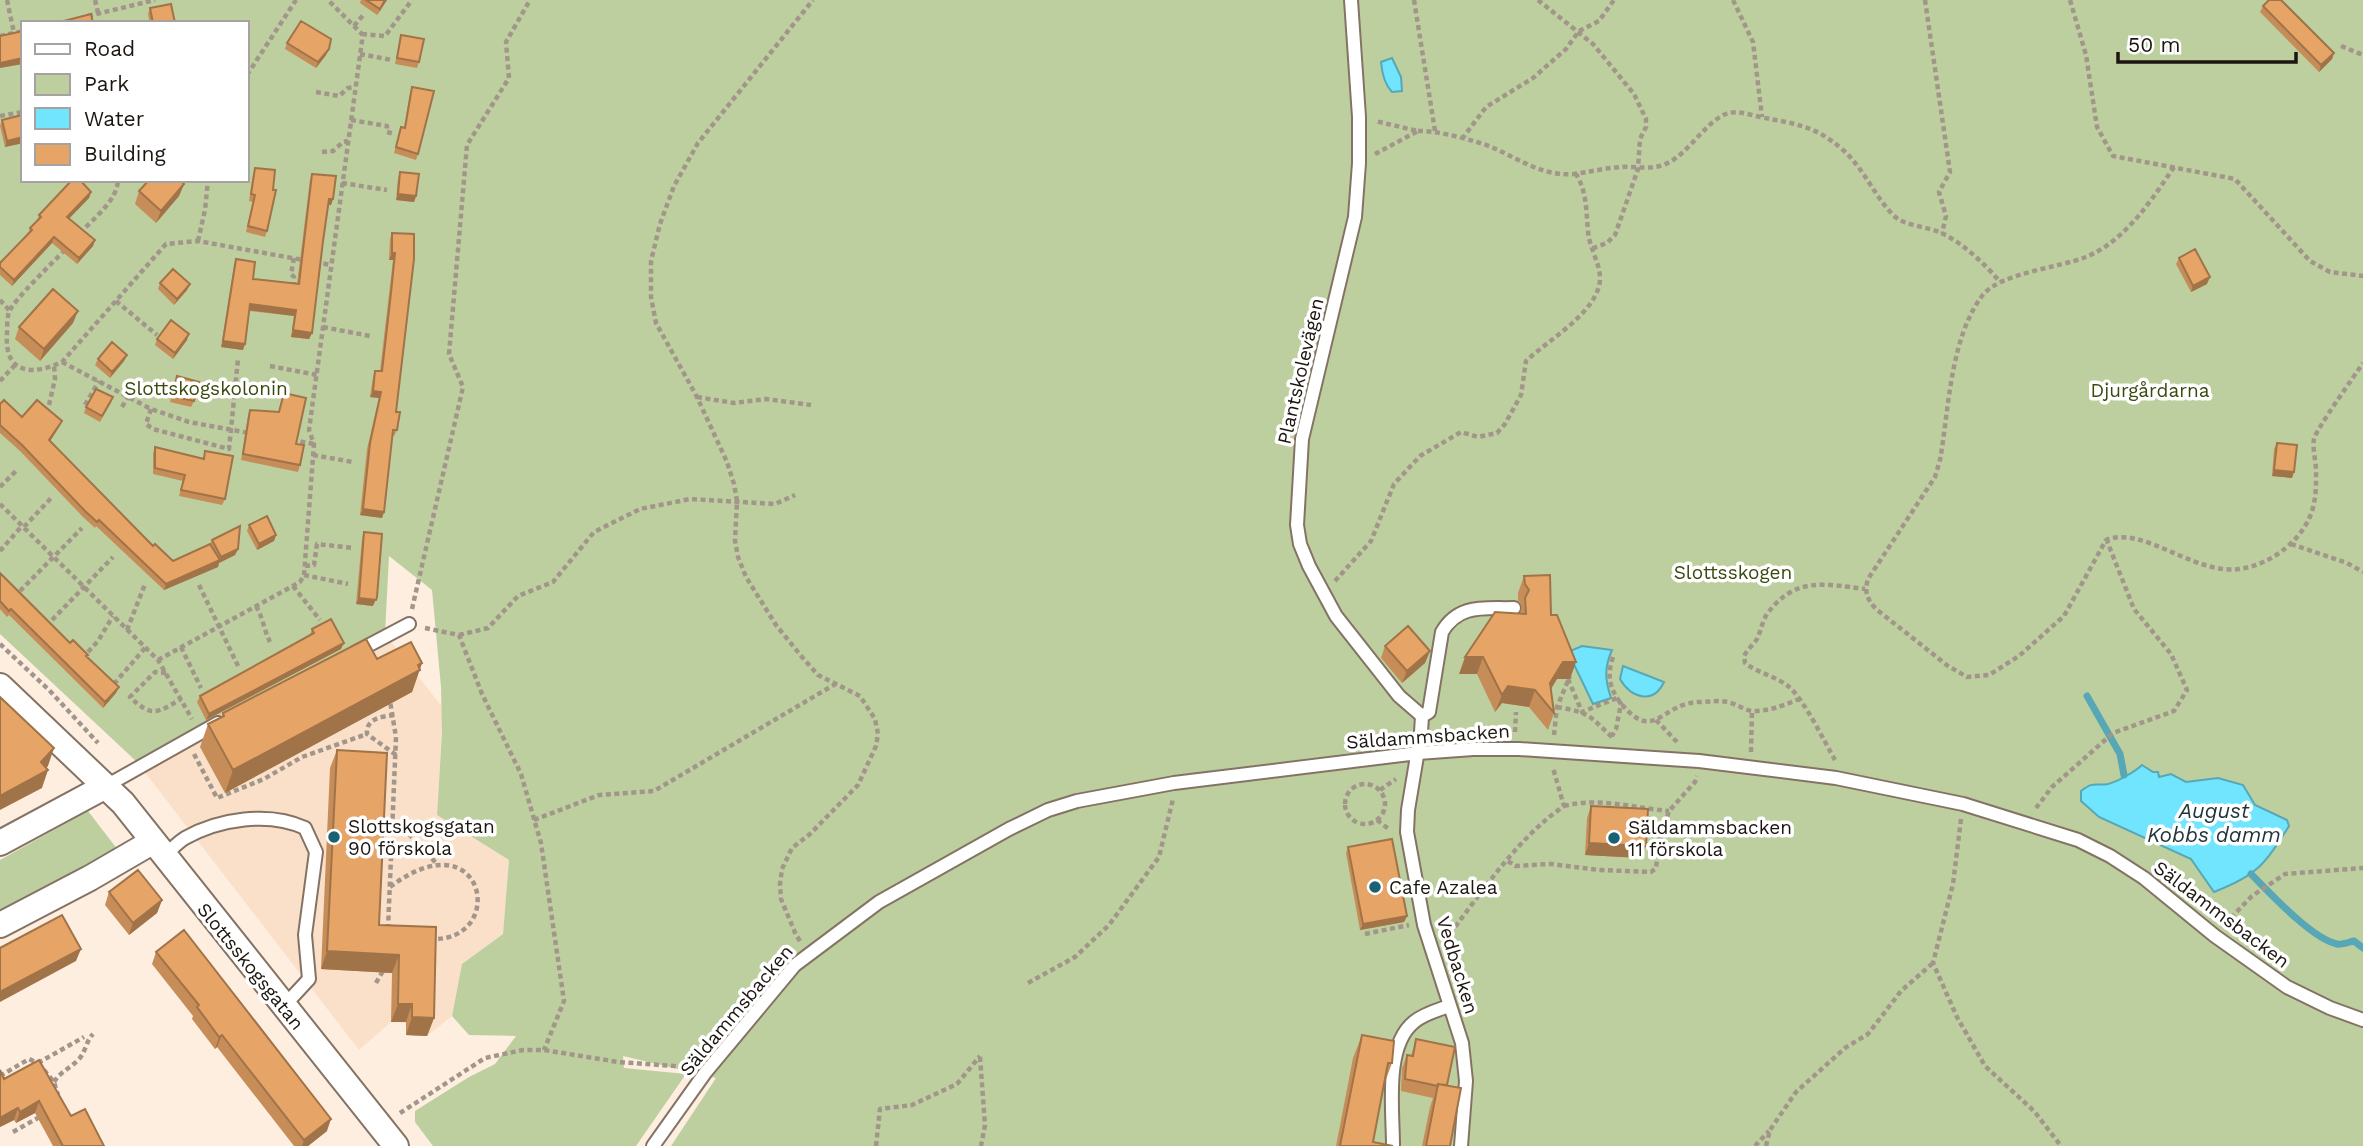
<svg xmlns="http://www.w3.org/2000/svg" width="2363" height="1146" viewBox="0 0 2363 1146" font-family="'Work Sans',sans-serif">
  <rect width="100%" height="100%" fill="#feeee0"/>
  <!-- built -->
  <path fill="#fadfc9" d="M385,634L443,708L437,815L509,860L503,934L462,964L452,1016L427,1036L406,1035V1023L391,1022L359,1050L137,762L196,727Z"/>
  <!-- green -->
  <path fill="#bdcf9f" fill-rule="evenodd" d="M0,0H2363V1146H671L716,1078L623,1056L624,1068L686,1074L636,1146H433L415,1122V1111L469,1077L495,1064L516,1036L469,1035L452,1016L462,964L503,934L509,860L437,815L442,732L441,687L432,590L389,556L385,634L196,727L137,762L0,634ZM23,23H247V180H23Z
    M88,811L121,854L0,915V860Z"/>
  <!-- water -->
  <path fill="#70e5fd" stroke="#57a7b6" stroke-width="2" d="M1392,58L1401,77L1402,91L1392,92C1384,84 1382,73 1381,62Z
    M1582,646L1612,650C1604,668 1605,680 1611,698L1593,704L1568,652Z
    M1623,666L1664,682C1653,705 1631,698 1620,679Z
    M2142,765L2153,772H2158L2159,777L2171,774L2186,782L2218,778L2243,785L2255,805L2287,820L2289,826C2264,865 2258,875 2214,892L2191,859L2099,817L2081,801V791C2094,781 2094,786 2108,784C2117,782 2136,771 2142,765Z"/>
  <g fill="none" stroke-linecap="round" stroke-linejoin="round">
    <!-- stream -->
    <path stroke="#57a7b6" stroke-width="7" d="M2087,696L2120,754L2124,775
      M2251,874C2270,893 2312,939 2337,944C2342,945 2349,942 2354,941L2363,948"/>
    <defs>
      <path id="lane" d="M1351,0L1359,117V163L1355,217L1302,439L1297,525L1300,544L1309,566L1336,616L1399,696L1422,716L1421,732L1408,810L1407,832L1424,925L1462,1043L1466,1081L1461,1146
        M356,652L409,624
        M1422,716L1429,712L1442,632C1459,603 1485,609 1514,608
        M106,786L218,723
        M164,856C171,850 177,843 185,838C219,819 269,811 305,828L316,852L305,935L309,979L284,1006
        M1393,1145C1393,1111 1384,1046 1414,1022C1423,1014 1438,1010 1449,1006
        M653,1146L705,1073L795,965L879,902L1009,829L1048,810L1077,801L1174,783L1418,753L1473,749H1519L1699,761L1836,778L1963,804L2078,840L2110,856L2144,878L2215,936L2287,987L2330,1008L2363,1020"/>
      <path id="street" d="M0,686L123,803L396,1146
        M0,843L106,786
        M0,925L90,878L152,842"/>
    </defs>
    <!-- lane casing -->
    <use href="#lane" stroke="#847364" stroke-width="16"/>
    <!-- street casing -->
    <use href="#street" stroke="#847364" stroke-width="28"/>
    <!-- path -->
    <path stroke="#a2968b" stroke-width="4.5" stroke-dasharray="5 3.5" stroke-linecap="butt" d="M7,0L14,33
      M95,0L98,13
      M1414,0L1435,131
      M1538,0L1593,44L1634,94L1646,119V127L1640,139L1638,169L1615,235L1607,243L1591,249
      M1733,0L1753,42L1762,117
      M1925,0L1950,172L1939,192L1946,216L1942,233
      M2070,0L2086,55L2097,127L2113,156L2235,179L2310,261L2330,272L2363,276
      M88,16L155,0
      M354,26L364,14
      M362,34L385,36L412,0
      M0,36L23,31
      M2341,46L2363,55
      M360,54L392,60
      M247,75L296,0
      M316,92L339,96L348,88L355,87
      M0,116L23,112
      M351,120L387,126V132L395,134
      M1418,131C1438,131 1460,137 1480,143C1513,153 1537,177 1574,174C1590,172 1605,168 1621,167C1635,166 1649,170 1663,165C1687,156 1699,130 1720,117C1733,108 1746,114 1760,117C1795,124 1814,125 1842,149C1864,168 1874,196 1894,216C1905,226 1925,226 1939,232C1962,242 1984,263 2000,282
      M1462,139L1486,107L1533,78L1566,49L1579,31L1599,21L1614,0
      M322,152L333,151L343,142L348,141
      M1375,154L1418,131L1375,121
      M2174,167C2151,201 2125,241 2086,257C2058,268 1999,273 1982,296C1950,339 1949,409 1940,460L1935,477L1868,579C1864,592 1867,599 1876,609L1948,666L1967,677L1989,675L2019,656L2064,616L2106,540C2143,525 2194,575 2239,569C2272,565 2308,537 2314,503C2316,494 2316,485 2316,476C2317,464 2312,450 2314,439C2315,431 2355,375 2363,363
      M342,183L387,190
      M80,233C94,218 117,201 118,180
      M198,241L205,210L208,180
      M65,250C55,260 12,302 9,312C7,318 7,327 7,334C4,374 32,376 62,362L166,244L198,241L303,260
      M294,258L291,274L294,277V286
      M315,262L331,265
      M0,300L9,310
      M116,301L157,335
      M323,327L370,336
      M62,362L151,409L189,422L249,433
      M270,366L317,375
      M0,381L15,365
      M697,397L734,403L766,399L811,405
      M49,405L55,379L54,365
      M85,405L99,381
      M122,407L128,397
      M151,409L146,424L153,429L229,449L238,359
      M292,440L314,444
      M313,455L353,462
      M0,487L17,470
      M0,504L158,660L192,719
      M24,527L53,496
      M2291,544L2347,563L2363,572
      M0,551L22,526
      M305,566L314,565L317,544L353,548
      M304,575L348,584
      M1335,581L1371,541L1394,484L1420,456L1461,432L1478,437L1497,433L1505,424L1521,395L1526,361C1548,340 1600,311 1600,278C1600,263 1589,247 1588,231C1586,210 1587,192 1576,174
      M199,585L239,668
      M293,586L320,620
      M20,591L82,528
      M256,606C263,618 264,630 270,642
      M412,609L463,387L449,354L467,145L509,78L506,42L530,0
      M52,620L113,557
      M425,628L459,635L482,694L521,774L541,843L564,1001L544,1050
      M127,630L145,584
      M459,635L488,628L518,596L553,582L594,532L640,509L690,499L775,504L795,495
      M0,644L49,690L98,743
      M181,647L201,688
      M88,652L98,641L113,616
      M1613,657C1608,672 1608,684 1617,698C1654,748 1660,702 1700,702C1709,702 1718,700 1727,702C1735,703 1744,710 1752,711C1769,711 1783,706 1799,699
      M158,660L300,582L304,575L314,444L309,430L362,41V34L328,0
      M166,673L155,672L130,697C152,718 157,713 181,699
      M1568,679L1582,712L1617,698L1621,704L1616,729L1612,736
      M114,684L145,648
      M1557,707C1591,713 1588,715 1612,737
      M394,715C381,717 366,718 367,734L396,755
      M1656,720L1677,742
      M1515,732L1516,712
      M1554,735L1557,707L1570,676
      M1751,752L1752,711
      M194,754L217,798L264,779L302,757L367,734
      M1835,760C1824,741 1804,699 1788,686C1775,676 1758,673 1745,663L1744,656C1747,650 1753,645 1757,639C1761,631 1762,622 1767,614C1795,576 1824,584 1865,589
      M1345 804a20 20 0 1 1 40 0a20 20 0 1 1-40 0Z
      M1380,790L1396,779
      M1564,806C1597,797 1636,808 1669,811
      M2036,808L2052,787L2113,733L2174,711L2187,690L2171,654L2134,609L2107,541
      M1961,819L1953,884L1933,963L1957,1017L1985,1066L2034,1111L2061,1146
      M534,820L599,795L654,791L837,683
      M1377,820L1390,830
      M392,832L408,833L436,863
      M1508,861L1515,866L1551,864L1599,870L1651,872L1656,868L1659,844L1669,811L1695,782L1697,776
      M390,887C485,815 509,942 431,939
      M2225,924L2252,896L2285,874L2363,868
      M388,929L396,737L390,701
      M1365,934L1409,925
      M1445,940C1481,894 1516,839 1564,806L1553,768
      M800,941L796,935L781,899L780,884L782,869L792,848L810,834L858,785L876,746L878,734L875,719L860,696L818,675L802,657L776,625L746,577L738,557L735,541L737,501L734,484L727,462L697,397L656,323L651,297V261L660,224L674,186L698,143L813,0
      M376,983L384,969
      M1028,983L1075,957L1109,925L1159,857L1173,799
      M980,1057L985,1125L981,1146
      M38,1063L84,1037
      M44,1070L54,1082L58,1095
      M0,1076L29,1059L38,1063
      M54,1082C61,1071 71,1068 79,1059C86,1051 86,1041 93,1034
      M400,1113L485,1058L523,1050H544L618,1062L688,1067
      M13,1132L43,1115
      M876,1146L880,1109L912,1105L957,1084L980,1056
      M1755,1146L1769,1131
      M1766,1146L1770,1130L1796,1092L1845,1048L1868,1034L1901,991L1933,963"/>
    <!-- lane -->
    <use href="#lane" stroke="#fff" stroke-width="12"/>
    <!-- street -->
    <use href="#street" stroke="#fff" stroke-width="24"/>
  </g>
  <!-- wall -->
  <path fill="#c68d59" d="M361,0H387L377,15L360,3Z
    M2263,6L2334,53L2332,59L2319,72L2260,12Z
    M150,8L175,23H150L148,14Z
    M401,35L419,62L417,68L395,64Z
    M287,43L326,55L316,68L285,49Z
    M412,87L418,154L416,160L394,153L399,133L404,128L410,93Z
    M23,118V143L5,147L0,126L2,120Z
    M255,168L267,231L265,237L246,232L253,202L249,201L253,174Z
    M400,172L416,196L414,202L396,200L398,178Z
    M312,174L333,199L331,205H328L323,241L312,333L309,339L291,337L294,316L249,311L243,350L221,347L234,265L236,259L253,279L297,284L310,180Z
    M184,184L179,196L156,223L135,204L139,191Z
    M91,192L89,198L69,218L95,240L93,246L77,264L52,243L12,286L0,275V263L28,234L30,228L37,221L39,215Z
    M392,233L414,234L396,412L397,430L394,436H392L384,512L382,518L360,515L367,449L379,398L370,397L373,377L375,371H380L393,260H389L390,239Z
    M2179,258L2207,284L2191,292L2176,264Z
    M160,283L190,284L187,290L174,305L158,289Z
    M73,323L40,361L15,339L19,327Z
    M157,339L187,340L173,359L155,345Z
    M127,355L124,361L110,378L95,365L98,359Z
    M177,376L194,401L191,407L170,402Z
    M284,393L300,465L298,472L241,460L248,416L250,410L279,412Z
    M113,397L111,403L100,422L84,413L86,407Z
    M0,404L22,417L62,421L59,427L50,441L153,546L173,561L210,544L212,540L238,549L235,555L219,563L218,567L164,590L96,526L95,528L83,517L20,451L0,433Z
    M2277,443L2292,478L2272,476L2274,449Z
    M155,447L203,458L205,451L225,499L222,505L179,496L183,481L153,474V453Z
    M249,525L276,535L274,541L257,550L247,531Z
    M364,532L373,606L356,604L362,539Z
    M0,573L70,643L88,655L87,657L116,693L103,708L9,615L7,617L0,609Z
    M1524,576L1551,615L1570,679H1557L1551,689L1554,713L1548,730L1529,707L1502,703L1495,712L1477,674H1459L1520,613L1522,606L1518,601V593Z
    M312,629L341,649L206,720L197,702L200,696L310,635Z
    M1385,646L1430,651L1425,663L1402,683L1381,658Z
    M377,659L422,663L412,692L225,793L200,747L208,724L221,717L223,713Z
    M337,750L379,925L436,927L434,1018L427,1036L406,1035V1022H391L392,973L321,969L330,768Z
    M1591,806L1641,858L1585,855L1587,818Z
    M1348,847L1407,916L1404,922L1360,930L1346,853Z
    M109,892L162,900L157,913L129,935L105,905Z
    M156,952L327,1131L308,1146H294L217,1047L215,1049L192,1019L193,1016L152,964Z
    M1362,1035L1392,1063L1384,1085L1373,1142L1393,1146H1336L1353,1058Z
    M1416,1039L1447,1085L1450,1146H1422L1430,1107L1433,1098L1401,1091L1402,1068L1407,1055L1411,1056Z
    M0,1070L4,1079L71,1116L104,1146H53L35,1113L16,1123L14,1120L0,1127Z"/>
  <!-- shaded-wall -->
  <path fill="#a17348" d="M385,0H387L377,15L380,9Z
    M329,49L326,55L316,68L318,62Z
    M2334,53L2332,59L2319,72L2321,65Z
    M23,58V64L0,68V63Z
    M23,137V143L5,147L7,141Z
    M184,184L179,196L156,223L161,211Z
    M91,192L89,198L65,223L67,217Z
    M398,194L416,196L414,202L396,200Z
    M329,199H333L331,205H327Z
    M54,237L52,243L12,286L14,280Z
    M95,240L93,246L77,264L79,258Z
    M392,253H395L393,260H389Z
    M2210,277L2207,284L2191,292L2193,286Z
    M190,284L187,290L174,305L177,299Z
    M250,304L296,310L294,316L248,310Z
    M78,311L73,323L40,361L44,349Z
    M293,330L312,333L309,339L291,337Z
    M189,334L187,340L173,359L175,353Z
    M223,341L245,344L243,350L221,347Z
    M127,355L124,361L110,378L112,372Z
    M373,391L381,392L379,398L370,397Z
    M62,421L59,427L47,446L49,440Z
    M2274,470L2294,472L2292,478L2272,476Z
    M363,509L384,512L382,518L360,515Z
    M276,535L274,541L257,550L259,544Z
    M238,549L235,555L219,563L218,567L164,590L166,584L219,561L221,557Z
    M377,597L373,606L356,604L359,598Z
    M344,643L341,649L206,720L209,714Z
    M1430,651L1425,663L1402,683L1407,671Z
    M1465,657H1483L1477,674H1459Z
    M1563,662H1576L1570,679H1557L1544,700L1550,683Z
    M422,663L412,692L225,793L233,770Z
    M1508,686L1535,690L1529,707L1502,703L1495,712L1502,695Z
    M119,687L116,693L103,708L105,702Z
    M54,748L48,766L39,775L48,770L42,788L0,810V796L41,762Z
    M1589,843L1646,846L1641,858L1585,855Z
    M162,900L157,913L129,935L133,923Z
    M1407,916L1404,922L1360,930L1363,924Z
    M81,949L76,961L0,1002V992Z
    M327,951L399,955L392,973L321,969Z
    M398,1004H412L406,1022H391Z
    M412,1017L434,1018L427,1036L406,1035Z
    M222,1035L217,1047L215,1049L219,1037Z
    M39,1101L35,1113L16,1123L20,1112Z
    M18,1108L14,1120L0,1127V1118Z
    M331,1119L327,1131L308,1146H302L304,1140Z"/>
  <!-- building -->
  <path fill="#e6a467" stroke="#a17348" stroke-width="2" d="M366,0H385L380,9Z
    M2269,0H2281L2334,53L2321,65L2263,6Z
    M171,4L175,23H153L150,8Z
    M91,14L93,23H56Z
    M301,21L331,39L329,49L318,62L287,43Z
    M23,31V58L0,63V36Z
    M401,35L424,39L419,62L397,58Z
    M412,87L434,91L418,154L396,147L401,127L405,128Z
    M22,115L23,137L7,141L2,120Z
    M255,168L275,170L273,190H276L267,231L248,226L255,195L251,194Z
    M400,172L419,174L416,196L398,194Z
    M312,174L336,176L333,199H329L323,241L312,333L293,330L296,310L250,304L245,344L223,341L236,259L255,262L253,279L299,284Z
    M72,180H80L91,192L67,217L95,240L79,258L54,237L14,280L0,267V263L32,230L30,228L41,217L39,215Z
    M149,180H180L184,184L161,211L139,191Z
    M392,233L414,234V259L396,412H400L397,430H393L384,512L363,509L370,443L381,392L373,391L375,371H382L391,293L395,253H392Z
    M2195,249L2210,277L2193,286L2179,258Z
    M173,269L190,284L177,299L160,283Z
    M53,289L78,311L44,349L19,327Z
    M171,320L189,334L175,353L157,339Z
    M112,342L127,355L112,372L98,359Z
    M177,376L199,382L194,401L172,396Z
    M96,389L113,397L102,416L86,407Z
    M284,393L306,398L296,444L304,445L300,465L243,454L250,410L279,412Z
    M4,400L22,417L37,400L62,421L49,440L153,546L155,544L173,561L210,544L220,560L166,584L99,520L97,522L85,511L22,445L0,425V404Z
    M2277,443L2297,445L2294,472L2274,470Z
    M155,447L204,459L205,451L233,456L225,499L181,490L185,475L155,468Z
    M267,516L276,535L259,544L249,525Z
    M240,526L238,549L221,557L212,540Z
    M364,532L382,534L377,597L376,600L359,598Z
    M0,573L70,643L73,640L88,655L86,656L119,687L105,702L11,609L9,611L0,601Z
    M1550,575L1551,615H1557L1576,662H1563L1550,683L1554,713L1535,690L1508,686L1502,695L1483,657H1465L1495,612L1526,614L1525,598L1529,590L1525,584L1524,576Z
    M331,619L344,643L209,714L200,696L314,633L312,629Z
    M1408,626L1430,651L1407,671L1385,646Z
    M366,639L377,659L411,642L422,663L418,665L420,670L233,770L208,724L224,716L223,713Z
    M0,697L54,748L41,762L48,770L0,796Z
    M337,750L387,753L379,925L436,927L434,1018L412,1017V1004H398L399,955L327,951Z
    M1591,806L1648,809L1646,846L1589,843Z
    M1392,839L1407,916L1363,924L1348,847Z
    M138,870L162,900L133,923L109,892Z
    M62,915L81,949L0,992V948Z
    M184,930L331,1119L304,1140L222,1035L219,1037L197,1007L199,1005L156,952Z
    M1362,1035L1394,1041L1392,1063H1388L1373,1142L1393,1146H1340Z
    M1416,1039L1455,1047L1447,1085L1438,1084V1086L1405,1079L1407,1055L1413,1056Z
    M39,1060L71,1116L85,1109L104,1146H63L39,1101L20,1112L18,1108L0,1118V1070L4,1079Z
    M1438,1084L1461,1088L1450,1146H1426Z"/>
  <!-- markers -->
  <g fill="#1a6171" stroke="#fff" stroke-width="2.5">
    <circle cx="334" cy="837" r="7"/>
    <circle cx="1614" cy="838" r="7"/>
    <circle cx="1375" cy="887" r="7"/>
  </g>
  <g text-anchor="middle" stroke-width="7" stroke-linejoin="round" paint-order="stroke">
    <!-- street labels -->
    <g font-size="19" fill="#1d1610" stroke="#fff">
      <text transform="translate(1300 371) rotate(-77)" y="7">Plantskolevägen</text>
      <text transform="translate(1428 736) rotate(-4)" y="7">Säldammsbacken</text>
      <text transform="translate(2222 914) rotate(37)" y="7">Säldammsbacken</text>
      <text transform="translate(1458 965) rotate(73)" y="7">Vedbacken</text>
      <text transform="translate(251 966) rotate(51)" y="7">Slottsskogsgatan</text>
      <text transform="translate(736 1010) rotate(-50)" y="7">Säldammsbacken</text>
    </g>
    <!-- park labels -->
    <g font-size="19" fill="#3a4a0f" stroke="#fff">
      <text x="206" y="395">Slottskogskolonin</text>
      <text x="2150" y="397">Djurgårdarna</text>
      <text x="1733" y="579">Slottsskogen</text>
    </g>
    <!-- poi labels -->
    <g font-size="19" fill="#1d1610" stroke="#fff" text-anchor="start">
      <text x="348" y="833">Slottskogsgatan<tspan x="348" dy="22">90 förskola</tspan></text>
      <text x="1628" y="834">Säldammsbacken<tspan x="1628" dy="22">11 förskola</tspan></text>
      <text x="1389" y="894">Cafe Azalea</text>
    </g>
    <!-- water labels -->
    <g font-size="21" font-style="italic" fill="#1f3438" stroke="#fff">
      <text x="2214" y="818">August<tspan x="2214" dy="24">Kobbs damm</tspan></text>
    </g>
  </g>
  <!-- legend -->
  <rect x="21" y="21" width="228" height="161" fill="#ffffff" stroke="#a5a29f" stroke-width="2"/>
  <rect x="35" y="44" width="35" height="10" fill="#ffffff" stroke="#a5a29f" stroke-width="2"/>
  <text x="84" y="56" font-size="21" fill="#1d1610">Road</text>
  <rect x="35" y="74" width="35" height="21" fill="#bdcf9f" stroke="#a5a29f" stroke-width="2"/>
  <text x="84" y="91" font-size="21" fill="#1d1610">Park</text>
  <rect x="35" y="108" width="35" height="21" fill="#70e5fd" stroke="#a5a29f" stroke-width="2"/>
  <text x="84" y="126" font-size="21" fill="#1d1610">Water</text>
  <rect x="35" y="144" width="35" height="21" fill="#e6a467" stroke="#a5a29f" stroke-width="2"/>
  <text x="84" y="161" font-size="21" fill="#1d1610">Building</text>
  <!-- scale -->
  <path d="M2118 52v10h178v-10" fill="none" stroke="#1d1610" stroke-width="3.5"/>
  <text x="2128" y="52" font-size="21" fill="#1d1610" stroke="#ffffff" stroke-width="5" paint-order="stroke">50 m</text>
</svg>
